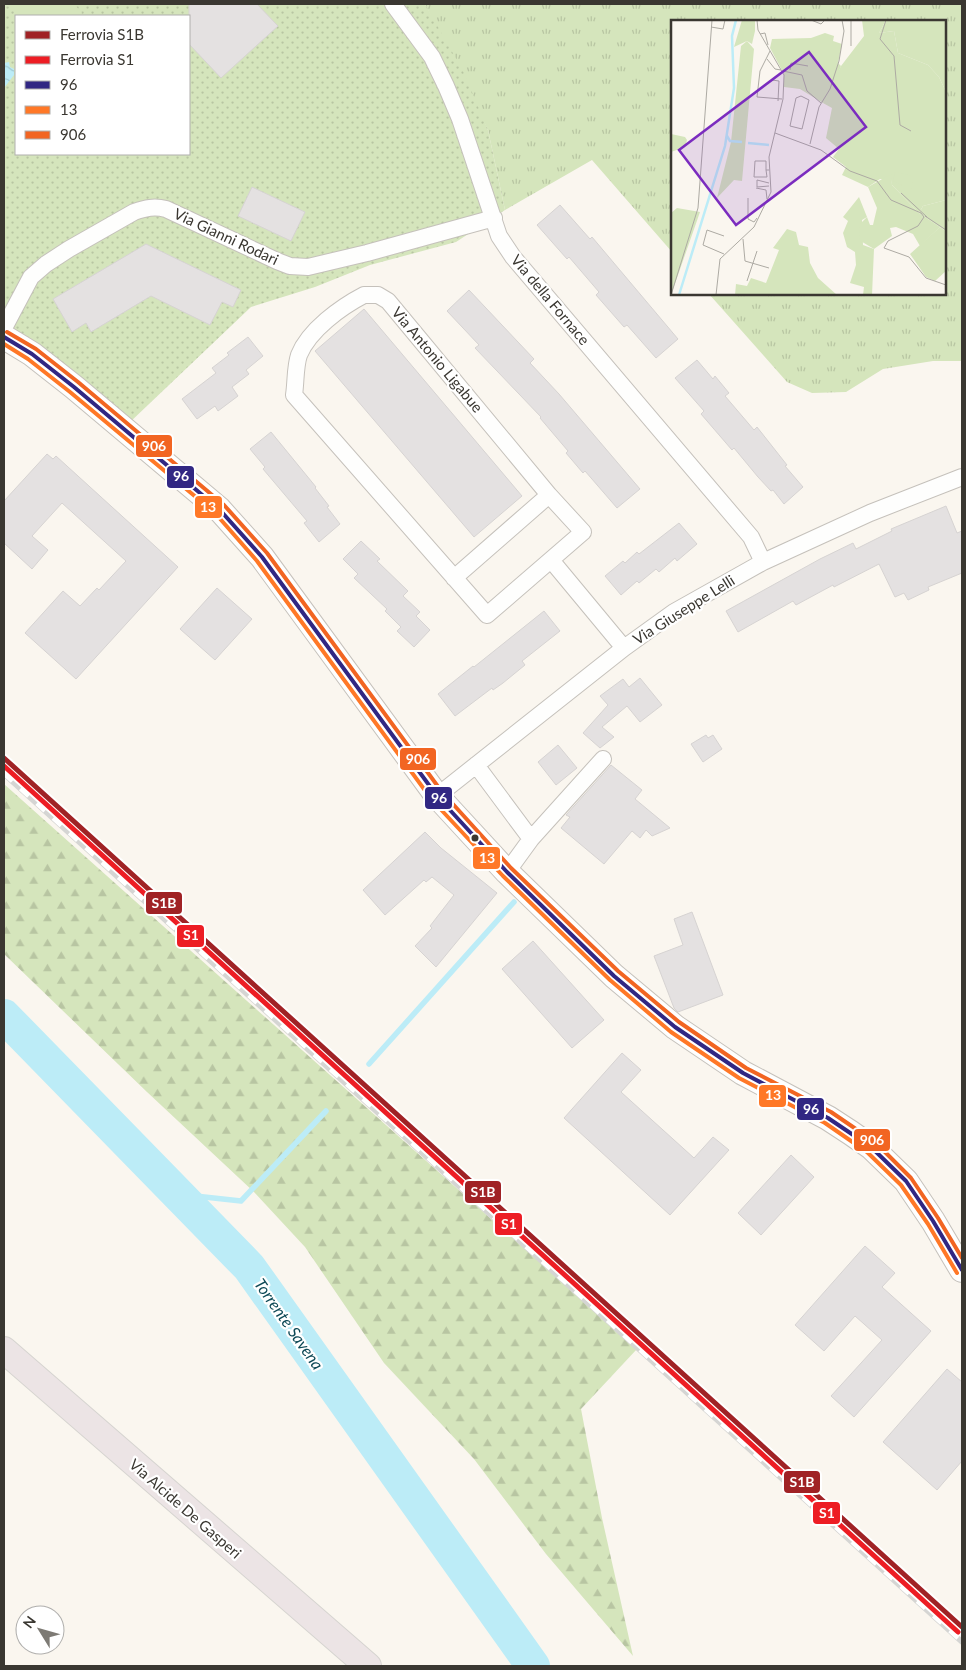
<svg xmlns="http://www.w3.org/2000/svg" width="966" height="1670" viewBox="0 0 966 1670" font-family="Lato,sans-serif">
  <defs>
    <pattern id="grass-tufts" width="24" height="20" patternUnits="userSpaceOnUse" patternTransform="scale(1.25)"><rect width="24" height="20" fill="#d5e5bc"/><path d="M3 7l-1-3M5 7V3M7 7l1-3M15 17l-1-3M17 17v-4M19 17l1-3" fill="none" stroke="#b8c5a2"/></pattern>
    <pattern id="forest-firs" width="22" height="20" patternUnits="userSpaceOnUse" patternTransform="scale(1.25)"><rect width="22" height="20" fill="#d5e5bc"/><path d="M5 1l3.5 6h-7zM16 11l3.5 6h-7z" fill="#b8c5a2"/></pattern>
    <pattern id="park-dots" width="8" height="8" patternUnits="userSpaceOnUse" patternTransform="scale(1.25)"><rect width="8" height="8" fill="#d5e5bc"/><path d="M2 2h.1M6 6h.1" fill="none" stroke="#b8c5a2" stroke-width="1.8" stroke-linecap="round"/></pattern>
    <pattern id="water-waves" width="16" height="10" patternUnits="userSpaceOnUse" patternTransform="scale(1.25)"><rect width="16" height="10" fill="#bcecf7"/><path d="M0 5q4-4 8 0t8 0" fill="none" stroke="#a2cbd4"/></pattern>
  </defs>
  <rect width="100%" height="100%" fill="#faf6ef"/>
  <!-- grass -->
  <path fill="url(#grass-tufts)" d="M425,4H962V361H933L883,369L846,392L812,393L787,382L709,294H945V21H672V252L592,160L505,210L488,130Z"/>
  <!-- forest -->
  <path fill="url(#forest-firs)" d="M4,784L637,1349L581,1409L602,1518L633,1656L546,1554L474,1459L384,1363L305,1247L254,1192L147,1092L4,954Z"/>
  <!-- park -->
  <path fill="url(#park-dots)" fill-rule="evenodd" d="M4,4H425L463,71L488,130L505,210L456,242L370,265L315,287L251,307L128,424L4,339ZM16,16H189V154H16Z"/>
  <!-- garden -->
  <path fill="#d5e5bc" d="M8,4H74L82,13L78,16H19Z"/>
  <!-- water -->
  <path fill="url(#water-waves)" d="M9,62L10,67L14,69V75L4,88V63Z"/>
  <g fill="none" stroke-linecap="round" stroke-linejoin="round">
    <!-- stream -->
    <path stroke="#bcecf7" stroke-width="5.5" d="M369,1064L514,902
      M177,1194L241,1201L326,1111"/>
    <!-- river -->
    <path stroke="#bcecf7" stroke-width="34" d="M4,1016L249,1267L533,1666"/>
  </g>
  <!-- building -->
  <path fill="#e4e1e1" stroke="#d6d3d2" d="M189,4H257L278,26L221,78L189,44Z
    M252,187L305,212L291,241L238,216Z
    M560,205L590,239L592,237L678,339L656,358L627,325L624,327L596,295L599,292L569,257L567,259L537,225Z
    M146,244L241,290L233,307L222,302L210,325L151,296L91,332L86,323L72,332L53,299Z
    M469,290L534,359L530,363L559,394L640,489L617,508L585,471L583,473L566,453L568,451L540,418L541,417L475,348L479,345L447,311Z
    M364,309L522,496L474,537L315,351Z
    M248,337L263,356L246,370L249,374L232,387L238,396L218,411L215,406L197,419L182,399L216,373L212,368L229,355L227,353Z
    M697,360L713,379L715,376L729,393L725,396L754,430L757,427L787,465L785,466L803,487L784,504L773,490L771,491L758,477L734,448L732,450L701,414L704,411L675,378Z
    M271,432L316,487L315,488L329,506L327,507L340,524L319,542L304,523L307,521L263,469L265,467L250,449Z
    M47,454L53,459L56,456L178,567L76,679L25,633L63,591L80,606L97,588L99,590L126,561L62,503L32,536L48,550L32,569L4,543V501Z
    M946,506L957,533L962,531V573L928,587L929,590L908,600L904,593L895,597L879,564L834,587L833,585L796,605L793,601L738,632L726,611L820,559L853,543L856,549L892,531L891,529Z
    M679,523L697,544L677,561L675,558L659,572L656,569L639,583L637,581L621,595L605,576L623,561L625,563L637,552L639,554Z
    M361,541L380,559L377,561L408,591L403,596L420,612L416,616L430,630L414,647L397,631L401,627L385,611L387,609L354,578L358,574L343,559Z
    M217,588L252,619L215,660L180,629Z
    M544,611L560,631L522,661L525,665L503,683L493,690L492,688L455,716L438,694L473,666L474,667Z
    M640,678L662,705L640,722L627,706L602,727L614,737L600,748L583,733L608,705L600,696L623,679L629,687Z
    M706,735L708,738L713,735L722,749L703,762L691,744Z
    M558,745L577,768L556,785L538,762Z
    M611,765L642,790L635,799L670,828L652,836L646,830L640,838L632,831L604,864L561,828L570,817L566,815Z
    M425,832L441,848L497,893L436,967L415,946L432,928L430,926L454,895L432,877L426,882L424,880L385,915L363,890Z
    M692,912L723,995L678,1012L674,1008L654,956L683,945L674,919Z
    M533,941L604,1020L572,1048L502,969Z
    M622,1053L641,1070L621,1092L694,1158L713,1137L729,1150L670,1215L564,1118Z
    M791,1155L814,1177L761,1235L738,1213Z
    M865,1246L895,1273L882,1287L931,1331L854,1417L831,1396L882,1340L855,1316L824,1351L795,1325Z
    M947,1369L962,1382V1461L937,1490L883,1442Z"/>
  <g fill="none" stroke-linecap="round" stroke-linejoin="round">
    <defs>
      <path id="minor" d="M393,4L432,57L446,86L460,119L499,236L513,257L751,537L763,562
        M364,295H378L388,301L549,495L583,532L487,615L294,395C296,382 295,367 299,355C309,330 341,307 364,295Z
        M4,328L31,277L46,264L69,249L134,212C146,208 154,206 166,209L277,261L290,266L308,267L367,253L494,218
        M551,560L624,648
        M454,578L549,495
        M476,765L531,839
        M437,796L624,648L674,612L763,562L870,513L962,477
        M507,872L531,839L603,759"/>
      <path id="secondary" d="M4,337L32,354L74,387L219,509L262,557L437,796L507,872L614,976L675,1027L743,1073L828,1118L851,1133L871,1147L906,1181L933,1221L962,1270"/>
      <path id="primary" d="M4,1350L368,1666"/>
    </defs>
    <!-- minor casing -->
    <use href="#minor" stroke="#c5c1bb" stroke-width="18"/>
    <!-- secondary casing -->
    <use href="#secondary" stroke="#c5c1bb" stroke-width="26"/>
    <!-- primary casing -->
    <use href="#primary" stroke="#d6d4d0" stroke-width="28"/>
    <!-- minor -->
    <use href="#minor" stroke="#fefefd" stroke-width="16"/>
    <!-- secondary -->
    <use href="#secondary" stroke="#fefefd" stroke-width="24"/>
    <!-- primary -->
    <use href="#primary" stroke="#ece4e5" stroke-width="26"/>
    <defs>
      <path id="rail" d="M4,774L962,1642"/>
    </defs>
    <!-- rail casing -->
    <use href="#rail" stroke="#d5d5d3" stroke-width="5.5"/>
    <!-- rail -->
    <use href="#rail" stroke="#fff" stroke-width="4" stroke-dasharray="11" stroke-linecap="butt"/>
    <defs>
      <path id="bus-1" d="M4,337L32,354L74,387L219,509L262,557L437,796L507,872L614,976L675,1027L743,1073L828,1118L871,1147L906,1181L933,1221L962,1270"/>
      <path id="bus-2" d="M4,344L28,359L70,392L215,513L257,561L432,800L503,876L610,980L671,1032L739,1078L825,1123L867,1152L901,1185L928,1224L957,1273"/>
      <path id="bus-3" d="M7,332L36,349L78,382L224,505L267,553L442,792L511,868L618,971L679,1022L746,1068L831,1112L875,1142L911,1178L938,1218L962,1258"/>
    </defs>
    <!-- bus-1 casing -->
    <use href="#bus-1" stroke="#fff" stroke-width="8"/>
    <!-- bus-2 casing -->
    <use href="#bus-2" stroke="#fff" stroke-width="8"/>
    <!-- bus-3 casing -->
    <use href="#bus-3" stroke="#fff" stroke-width="8"/>
    <!-- bus-1 -->
    <use href="#bus-1" stroke="#312783" stroke-width="4"/>
    <!-- bus-2 -->
    <use href="#bus-2" stroke="#ff7827" stroke-width="4"/>
    <!-- bus-3 -->
    <use href="#bus-3" stroke="#f26522" stroke-width="4"/>
    <defs>
      <path id="rail-1" d="M4,758L962,1627"/>
      <path id="rail-2" d="M4,766L958,1632"/>
    </defs>
    <!-- rail-1 casing -->
    <use href="#rail-1" stroke="#fff" stroke-width="9"/>
    <!-- rail-2 casing -->
    <use href="#rail-2" stroke="#fff" stroke-width="9"/>
    <!-- rail-1 -->
    <use href="#rail-1" stroke="#a02225" stroke-width="5"/>
    <!-- rail-2 -->
    <use href="#rail-2" stroke="#ed1d24" stroke-width="5"/>
  </g>
  <!-- markers -->
  <circle fill="#3a3731" stroke="#fff" stroke-width="2" cx="475" cy="838" r="4.5"/>
  <g text-anchor="middle" stroke-width="4.5" stroke-linejoin="round" paint-order="stroke">
    <!-- street labels -->
    <g font-size="15" fill="#3a3731" stroke="#fff">
      <text transform="translate(226 237) rotate(25)" y="5">Via Gianni Rodari</text>
      <text transform="translate(550 300) rotate(50)" y="5">Via della Fornace</text>
      <text transform="translate(437 360) rotate(50)" y="5">Via Antonio Ligabue</text>
      <text transform="translate(684 610) rotate(-32)" y="5">Via Giuseppe Lelli</text>
      <text transform="translate(185 1509) rotate(41)" y="5">Via Alcide De Gasperi</text>
    </g>
    <!-- water labels -->
    <g font-size="16" font-style="italic" fill="#0f4a57" stroke="#fff">
      <text transform="translate(289 1324) rotate(55)" y="6">Torrente Savena</text>
    </g>
  </g>
  <!-- overview -->
  <g transform="translate(671 20)">
    <rect width="275" height="275" fill="#faf6ef"/>
    <path d="M191,0H215L208,13L223,11L227,33L257,45L268,57L275,72V180L252,186L248,193L221,165L220,160L209,159L197,167L171,155L175,147L162,137L168,129L155,118L161,88L152,83L170,46L193,16ZM0,114L14,117L16,120L14,127L0,132ZM188,177L196,197L191,200L192,225L203,229L201,275H192L193,267L179,263L185,245L184,232L176,227L172,213L177,201L172,197ZM6,188L29,192L0,275V193ZM269,207L275,211V251L264,261L255,257L239,234ZM116,209L125,212L128,225L137,227L139,243L147,258L166,275H64L65,264L76,266L80,258L95,263L108,230L102,228Z" fill="#d5e5bc"/>
    <path d="M215,0L275,1V72L268,57L257,45L227,33L223,11L208,13ZM76,21L83,29L71,161L63,160L46,178L60,122L70,26ZM220,154L221,165L248,193L269,207L249,226L242,214L225,207L219,208L221,216L203,229L188,220L189,204L196,197L199,205H202L206,188L197,167Z" fill="#d5e5bc"/>
    <path d="M224,152L243,156L240,174L230,172L231,165L222,161Z" fill="#d5e5bc"/>
    <path d="M71,0H84V11L81,24L76,21L63,27ZM154,13L163,16L162,21L171,24L167,43L170,46L160,72L152,83L129,69L113,67V54L99,28L101,19L140,18Z" fill="#d5e5bc"/>
    <path d="M275,180V211L248,193L252,186Z" fill="#d5e5bc"/>
    <path fill="none" stroke="#bcecf7" stroke-width="2.5" d="M56,116L59,121L71,122M77,123L98,125M8,275L54,126L63,68L61,16L65,0"/>
    <path fill="none" stroke="#adaaa3" stroke-width="1" d="M140,0L150,4L154,0M215,0L209,19L223,36L229,105L240,111M40,7L52,9L54,0M89,14L94,13L97,25M180,26V0M99,31L89,51L86,77L111,79M96,39L104,49L110,50M119,50L120,43L137,46M112,51L131,55L136,71L150,83M101,60L108,61L107,81M130,76L138,80L131,109L119,106L125,78ZM104,113L150,130L179,151L206,161L220,180L250,193L253,197L247,206L217,221L213,228L238,237L255,258L275,265M139,124L148,87L159,69L168,41L173,11L171,0M95,150V141H84L83,157H96L95,150H98M98,163L86,160V167L98,166M85,168L95,170L96,179M230,173L256,197M77,178V199L83,202L86,198M254,196L275,210M53,216L36,210L32,225L53,234M72,219L74,241L98,248M76,261L86,231M0,275L27,188L41,0M45,275L49,239L83,207L100,172L98,137L112,79L113,55L87,10L86,0"/>
    <path fill="#7b2cbf" fill-opacity="0.15" stroke="#7b2cbf" stroke-width="2.5" d="M138,32L195,107L65,205L8,130Z"/>
    <rect width="275" height="275" fill="none" stroke="#3a3731" stroke-width="2.5"/>
  </g>
  <g stroke="#fff" stroke-width="2">
    <rect x="135" y="434" width="38" height="24" rx="5" fill="#f26522"/>
    <rect x="166" y="465" width="29" height="24" rx="5" fill="#312783"/>
    <rect x="194" y="495" width="29" height="24" rx="5" fill="#ff7827"/>
    <rect x="399" y="747" width="38" height="24" rx="5" fill="#f26522"/>
    <rect x="424" y="786" width="29" height="24" rx="5" fill="#312783"/>
    <rect x="472" y="846" width="29" height="24" rx="5" fill="#ff7827"/>
    <rect x="145" y="891" width="38" height="24" rx="5" fill="#a02225"/>
    <rect x="176" y="924" width="29" height="24" rx="5" fill="#ed1d24"/>
    <rect x="758" y="1084" width="29" height="24" rx="5" fill="#ff7827"/>
    <rect x="796" y="1097" width="29" height="24" rx="5" fill="#312783"/>
    <rect x="853" y="1128" width="38" height="24" rx="5" fill="#f26522"/>
    <rect x="464" y="1180" width="38" height="24" rx="5" fill="#a02225"/>
    <rect x="494" y="1212" width="29" height="24" rx="5" fill="#ed1d24"/>
    <rect x="783" y="1470" width="38" height="24" rx="5" fill="#a02225"/>
    <rect x="812" y="1501" width="29" height="24" rx="5" fill="#ed1d24"/>
  </g>
  <g font-size="14" text-anchor="middle" font-weight="bold" fill="#fff">
    <text x="154" y="451">906</text>
    <text x="181" y="481">96</text>
    <text x="208" y="512">13</text>
    <text x="418" y="764">906</text>
    <text x="439" y="803">96</text>
    <text x="487" y="863">13</text>
    <text x="164" y="908">S1B</text>
    <text x="191" y="940">S1</text>
    <text x="773" y="1100">13</text>
    <text x="811" y="1114">96</text>
    <text x="872" y="1145">906</text>
    <text x="483" y="1197">S1B</text>
    <text x="509" y="1229">S1</text>
    <text x="802" y="1487">S1B</text>
    <text x="827" y="1518">S1</text>
  </g>
  <!-- border -->
  <rect width="966" height="1670" fill="none" stroke="#3a3731" stroke-width="10"/>
  <!-- legend -->
  <rect x="15" y="15" width="175" height="140" fill="#ffffff" stroke="#b0afad"/>
  <rect x="25" y="31" width="25" height="8" fill="#a02225" stroke="#b0afad"/>
  <text x="60" y="40" font-size="15" fill="#3a3731">Ferrovia S1B</text>
  <rect x="25" y="56" width="25" height="8" fill="#ed1d24" stroke="#b0afad"/>
  <text x="60" y="65" font-size="15" fill="#3a3731">Ferrovia S1</text>
  <rect x="25" y="81" width="25" height="8" fill="#312783" stroke="#b0afad"/>
  <text x="60" y="90" font-size="15" fill="#3a3731">96</text>
  <rect x="25" y="106" width="25" height="8" fill="#ff7827" stroke="#b0afad"/>
  <text x="60" y="115" font-size="15" fill="#3a3731">13</text>
  <rect x="25" y="131" width="25" height="8" fill="#f26522" stroke="#b0afad"/>
  <text x="60" y="140" font-size="15" fill="#3a3731">906</text>
  <!-- north arrow -->
  <g transform="translate(40 1630) rotate(307)"><circle r="24" fill="#ffffff" stroke="#b0afad"/>
  <path d="M0-4L9 19L0 12L-9 19Z" fill="#7d7a74"/>
  <text y="-8" font-size="14" font-weight="bold" text-anchor="middle" fill="#3a3731">N</text>
  </g>
</svg>
